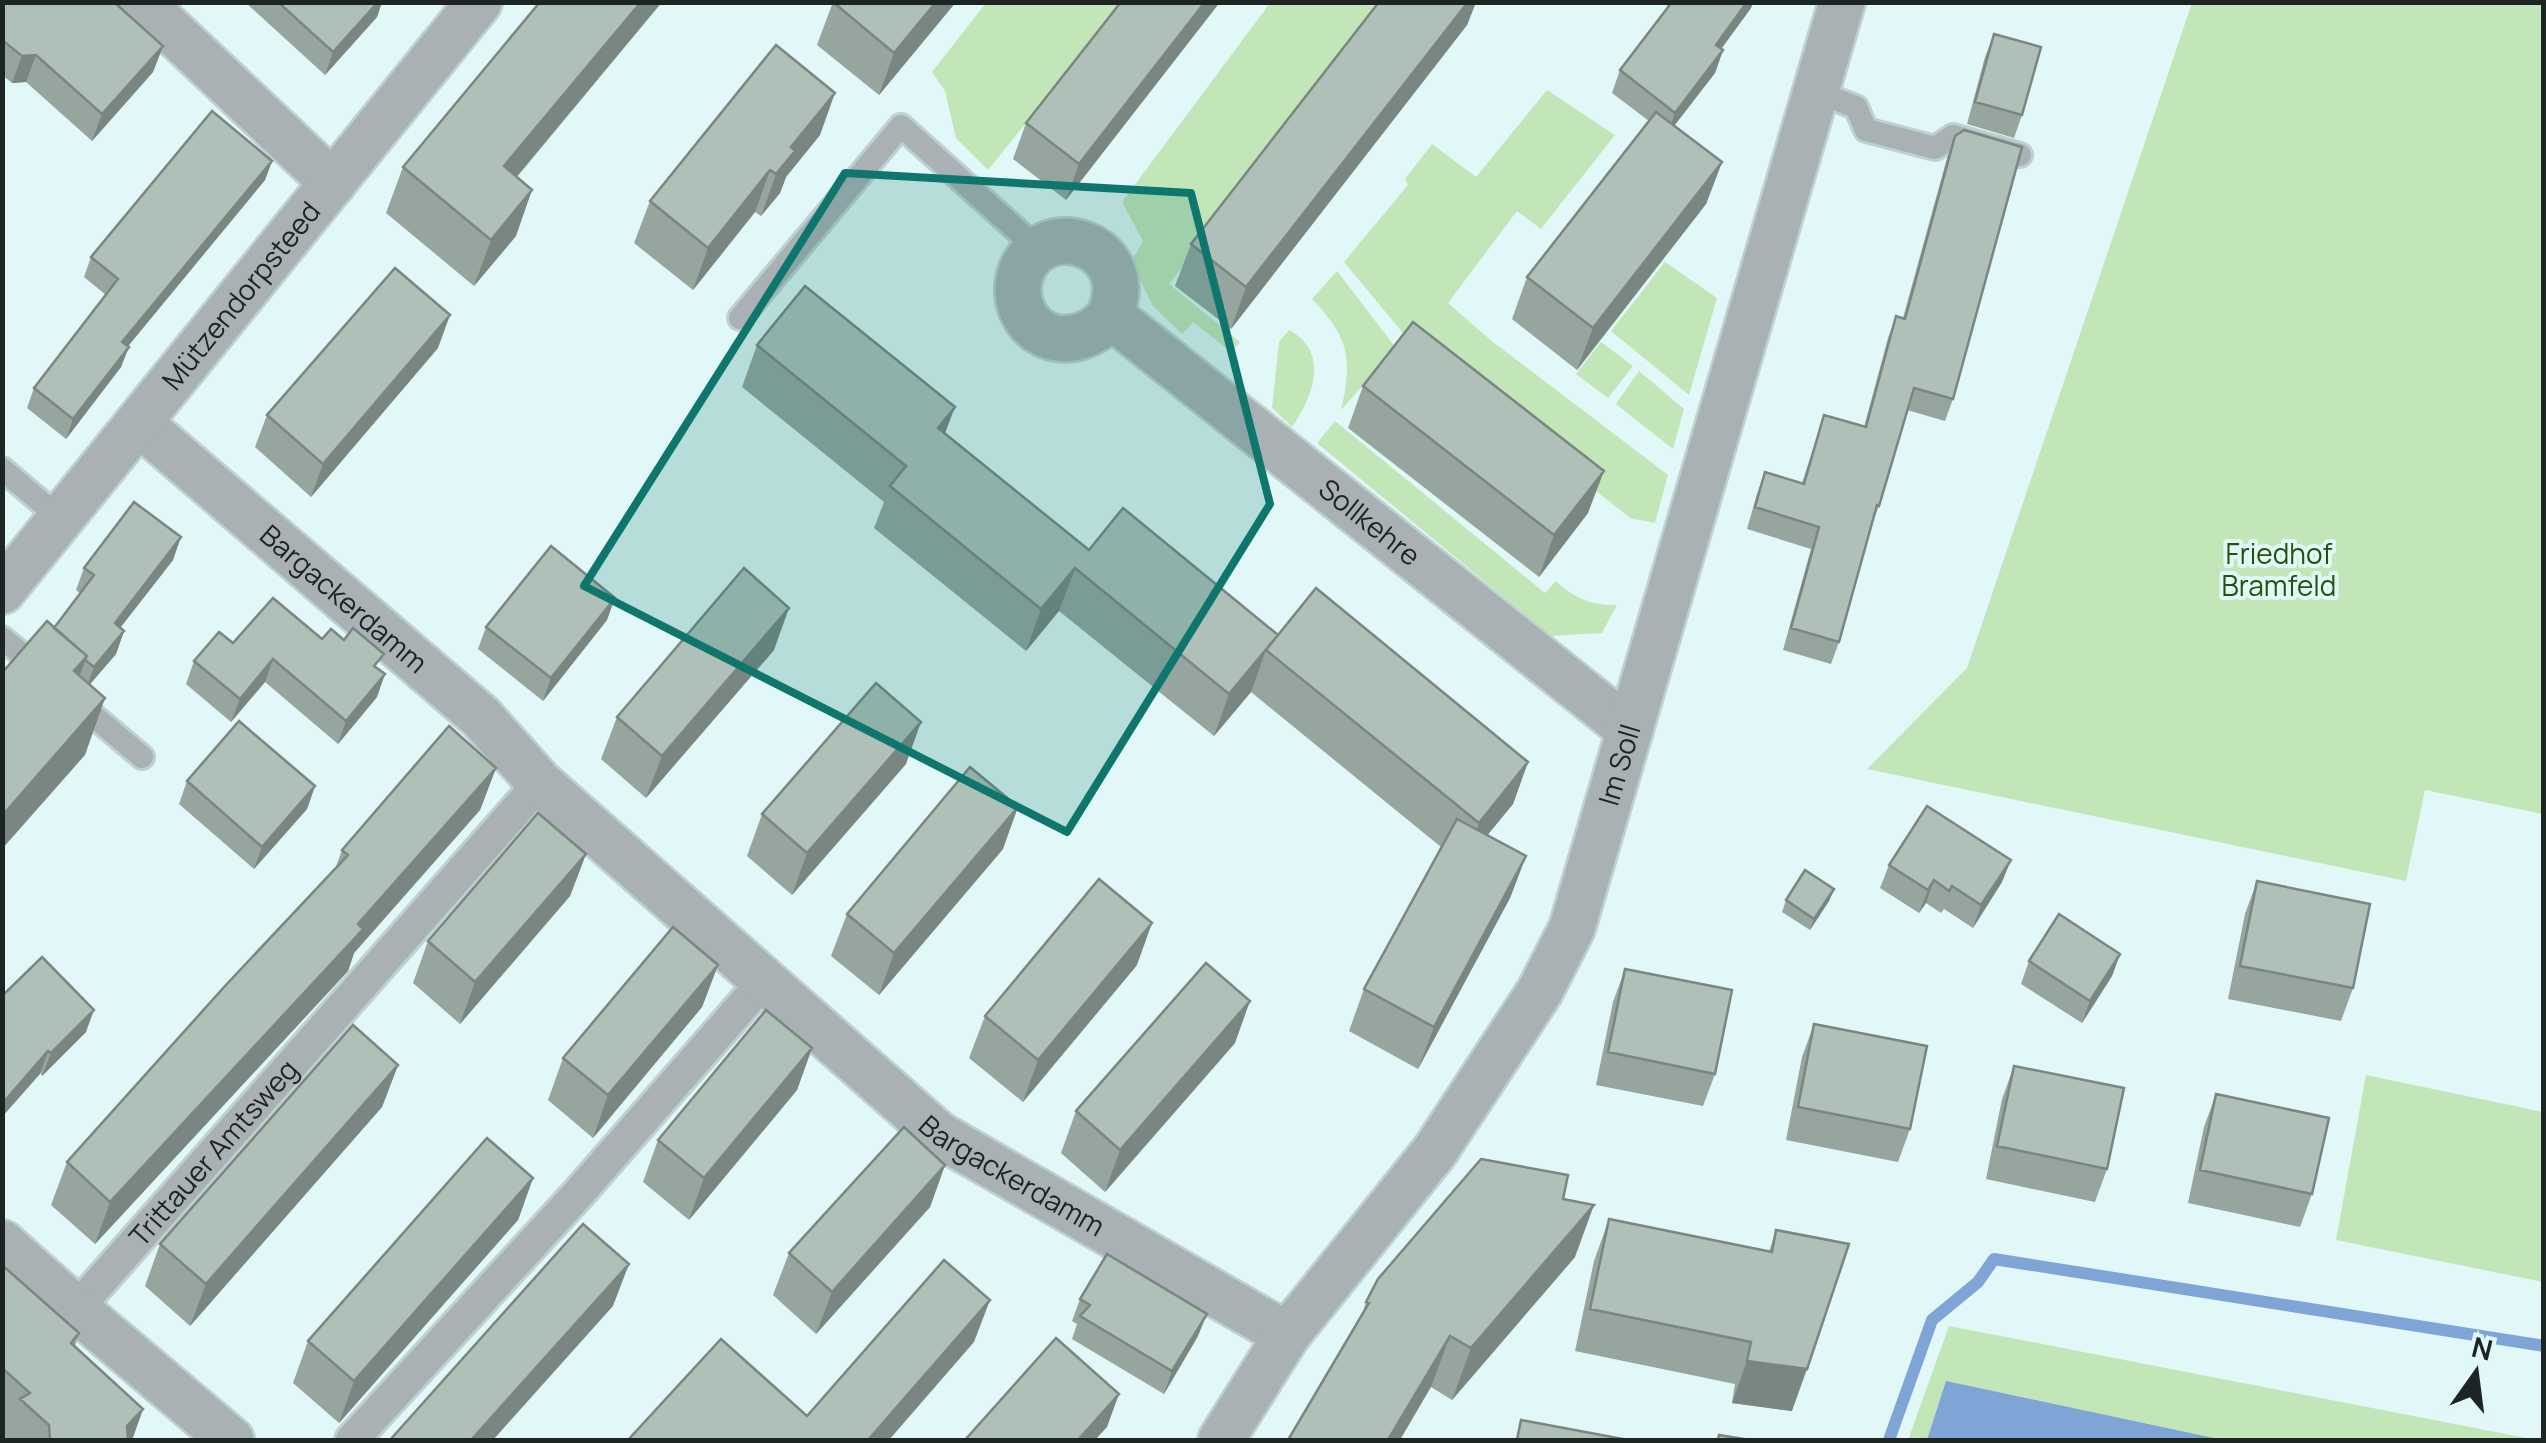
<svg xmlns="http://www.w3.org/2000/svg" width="2546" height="1443" viewBox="0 0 2546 1443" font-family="Manrope,sans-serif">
  <rect width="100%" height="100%" fill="#e2f7f7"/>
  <!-- green -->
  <path fill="#c3e6b8" d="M986,3H1123L988,170L956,138L945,91L932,72Z
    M1270,3H1389L1169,284L1240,342L1231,352L1193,322L1182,334L1153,306L1131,262L1143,241L1122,202Z
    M2192,3H2543V814L2425,790L2406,881L1867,769L1967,668Z
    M1547,90L1615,135L1541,229L1517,211L1448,303L1493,342L1668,475L1655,523L1630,518L1412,344L1344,262L1408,185L1405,179L1432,144L1476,177Z
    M1665,262L1717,298L1689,395L1611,331Z
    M1337,271L1396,348L1341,410C1353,359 1349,337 1312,299Z
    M1289,330C1331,352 1312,398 1292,427L1272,408L1279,342Z
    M1601,342L1633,366L1608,398L1576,374Z
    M1639,371L1684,409L1673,449L1616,404Z
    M1335,421L1545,593L1556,581C1574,598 1592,606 1617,605L1602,633L1551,636L1317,443Z
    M2366,1075L2543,1112V1282L2336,1240Z
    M1949,1326L2537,1440H1908Z"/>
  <!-- water -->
  <path fill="#7fa5d6" d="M1946,1381L2223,1440H1927Z"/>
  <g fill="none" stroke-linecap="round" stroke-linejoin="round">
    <!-- stream -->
    <path stroke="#7fa5d6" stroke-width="12" d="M1889,1440L1932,1320L1978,1282L1994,1259L2544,1346"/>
    <defs>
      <path id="service" d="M1816,92L1856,107L1866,130L1935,148L1953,136L2020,155
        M740,318L901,126L1039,250
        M2,469L61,519
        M2,638L42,671
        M77,702L142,757"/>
      <g id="pedestrian">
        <path id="s1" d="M76,1309L540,783"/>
        <path d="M352,1440L578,1194L764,981"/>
      </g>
      <g id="minor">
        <path d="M141,2L333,183"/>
        <path id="s2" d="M1110,315C1088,346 1039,349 1022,310C1017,298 1017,284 1021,272C1044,213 1140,245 1110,315L1630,730"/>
        <path id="s3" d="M139,423L481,717L540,783L939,1135L1287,1335"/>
        <path id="s4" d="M2,591L479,2"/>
        <path d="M2,1243L76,1309L231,1440"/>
        <path id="s5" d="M1221,1440L1287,1335L1435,1151L1540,991L1572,928L1842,2"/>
      </g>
    </defs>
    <!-- service casing -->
    <use href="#service" stroke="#bed1d1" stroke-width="28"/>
    <!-- pedestrian casing -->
    <use href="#pedestrian" stroke="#bed1d1" stroke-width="38"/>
    <!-- minor casing -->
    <use href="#minor" stroke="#bed1d1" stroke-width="50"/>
    <!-- service -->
    <use href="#service" stroke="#aab1b5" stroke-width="22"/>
    <!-- pedestrian -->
    <use href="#pedestrian" stroke="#aab1b5" stroke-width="32"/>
    <!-- minor -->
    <use href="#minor" stroke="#aab1b5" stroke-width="45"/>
  </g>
  <!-- wall -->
  <path fill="#96a59e" d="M2,2L163,46L153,72L92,141L26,82L12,83L2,75Z
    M245,2H382L377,17L325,75Z
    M540,2H662L517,177L516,236L474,286L386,213L403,167Z
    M833,2H956L879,95L817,45Z
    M1220,2L1066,200L1013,159L1026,123Z
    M1379,2H1476L1467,25L1231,329L1175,286L1191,244Z
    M1668,2H1753L1751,8L1721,49L1723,50L1715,73L1674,126L1722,162L1706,204L1577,370L1512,319L1527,277L1649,121L1612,93L1620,70L1666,11Z
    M1994,34L2022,115L2014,138L1967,124L1985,57Z
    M820,135L786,177L780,193L761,216L755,212L693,290L634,243L650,201Z
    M1955,136L1953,399L1945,421L1907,410L1879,506L1870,528L1839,642L1831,664L1783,650L1811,549L1747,529L1757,494L1765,472L1802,483L1824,415L1864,427L1888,338L1896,316L1903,318L1947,158Z
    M272,161L265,180L128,346L121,367L66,439L27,408L34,388L106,295L84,277L91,257Z
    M757,345L945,433L1089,550L1278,635L1528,762L1513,804L1487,835L1526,856L1510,898L1418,1069L1349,1031L1364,989L1441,847L1251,692L1214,736L1059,611L1026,651L874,528L884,502L742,387Z
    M438,348L311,497L255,447L267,415Z
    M1363,386L1588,513L1539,577L1348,428Z
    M173,560L120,628L124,631L116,654L89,685L85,755L54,628L80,593L76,590L84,568Z
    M607,620L543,701L478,649L486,627Z
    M322,639L378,669L377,697L338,744L265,682L231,722L186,684L194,661L233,643Z
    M774,650L646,798L601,759L617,717Z
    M906,764L792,895L747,856L762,814Z
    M496,768L480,810L354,953L348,971L95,1244L51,1205L67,1162L336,867L342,850Z
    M187,781L315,786L307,809L254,869L179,804Z
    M1003,849L879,995L831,956L847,914Z
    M586,854L570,896L460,1024L413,983L428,941Z
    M1889,865L2002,882L1973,928L1944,909L1941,913L1926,903L1919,913L1880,888Z
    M2257,881L2353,988L2341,1021L2228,999L2245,914Z
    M1834,889L1829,901L1810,930L1782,912L1786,900Z
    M2120,954L2112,976L2082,1023L2021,984L2029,961Z
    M718,965L702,1007L593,1138L548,1100L563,1058Z
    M1137,965L1023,1102L969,1058L985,1016Z
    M1625,969L1715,1074L1703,1106L1596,1085L1613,1002Z
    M2,996L86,1032L42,1076Z
    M1814,1024L1910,1129L1898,1162L1786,1140L1802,1057Z
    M1235,1043L1105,1192L1061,1153L1076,1111Z
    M812,1048L797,1090L689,1220L643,1182L658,1140Z
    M398,1065L382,1107L190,1326L145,1286L160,1244Z
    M2014,1066L2107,1169L2095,1202L1986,1179L2002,1099Z
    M2216,1094L2312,1194L2300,1227L2188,1203L2204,1127Z
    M945,1165L930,1207L816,1334L773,1295L789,1253Z
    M533,1178L518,1220L339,1423L293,1383L308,1341Z
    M1563,1199L1575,1257L1452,1400L1431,1387L1361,1318L1366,1302Z
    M1609,1219L1769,1252L1776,1230L1792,1411L1732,1403L1735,1384L1575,1351L1594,1261Z
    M2,1265L79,1333L75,1346L143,1409L132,1440H2Z
    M1080,1299L1198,1336L1164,1394L1072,1339L1077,1324L1072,1321Z"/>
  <!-- shaded-wall -->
  <path fill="#7a8681" d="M378,2H382L377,17L325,75L333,52Z
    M641,2H662L487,212L504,166Z
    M936,2H956L879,95L894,53Z
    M1205,2H1220L1066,200L1079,164Z
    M1468,2H1476L1467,25L1231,329L1246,287Z
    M1747,2H1753L1751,8L1708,67L1716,45Z
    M163,46L153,72L92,141L102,114Z
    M1723,50L1715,73L1667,135L1675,113Z
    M36,55L26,82L12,83L22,56Z
    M835,93L820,135L786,177L780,193L761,216L776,174L791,147Z
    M272,161L265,180L115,362L122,342Z
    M1722,162L1706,204L1577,370L1593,328Z
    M770,170L755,212L693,290L708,248Z
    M532,190L516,236L474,286L491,240Z
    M450,315L438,348L311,497L323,464Z
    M129,347L121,367L66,439L73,419Z
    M955,407L939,449L938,428Z
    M1604,471L1588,513L1539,577L1554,535Z
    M181,537L173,560L106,646L115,623Z
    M1075,568L1059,611L1026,651L1041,609Z
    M615,598L607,620L543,701L551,678Z
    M789,608L774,650L646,798L662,756Z
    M124,631L116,654L86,689L94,667Z
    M1266,650L1251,692L1214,736L1229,694Z
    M87,656L66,712L74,671Z
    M273,659L265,682L231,722L240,699Z
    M385,674L377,697L338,744L346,721Z
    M105,698L85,755L2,849V816Z
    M921,722L906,764L792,895L807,853Z
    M1528,762L1513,804L1463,865L1479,823Z
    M496,768L480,810L354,953L348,971L95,1244L110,1202Z
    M315,786L307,809L254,869L262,847Z
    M1018,807L1003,849L879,995L894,953Z
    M586,854L570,896L460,1024L475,982Z
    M1526,856L1510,898L1418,1069L1434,1027Z
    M2011,860L2002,882L1973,928L1981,905Z
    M1934,880L1926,903L1919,913L1928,890Z
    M1834,889L1829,901L1810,930L1814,919Z
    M1152,923L1137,965L1023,1102L1038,1060Z
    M2120,954L2112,976L2082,1023L2090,1001Z
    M718,965L702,1007L593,1138L608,1095Z
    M1250,1001L1235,1043L1105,1192L1120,1150Z
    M94,1010L86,1032L42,1076L51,1053Z
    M812,1048L797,1090L689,1220L704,1178Z
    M48,1051L40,1074L2,1117V1104Z
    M398,1065L382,1107L190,1326L206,1284Z
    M945,1165L930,1207L816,1334L832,1292Z
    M533,1178L518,1220L339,1423L354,1381Z
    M1594,1205L1575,1257L1452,1400L1471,1348Z
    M629,1264L613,1306L493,1440H471Z
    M990,1300L974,1342L889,1440H868Z
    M1207,1314L1198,1336L1164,1394L1172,1371Z
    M1450,1336L1431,1387L1400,1440H1388Z
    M1747,1361L1807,1369L1792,1411L1732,1403Z
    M1119,1394L1107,1427L1095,1440H1078Z
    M143,1409L132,1440H122L127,1426Z"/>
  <!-- building -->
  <path fill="#afc0b8" stroke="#7a8681" stroke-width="2.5" d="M2,2H114L163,46L102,114L36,55L22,56L2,40Z
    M278,2H378L333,52Z
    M540,2H641L504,166L532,190L491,240L403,167Z
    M833,2H936L894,53Z
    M1121,2H1205L1079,164L1026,123Z
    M1379,2H1468L1246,287L1191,244Z
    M1672,2H1747L1716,45L1723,50L1675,113L1620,70Z
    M1994,34L2041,47L2022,115L1975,102Z
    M776,45L835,93L791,147L795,151L776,174L770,170L708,248L650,201Z
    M212,111L272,161L122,342L129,347L73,419L34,388L118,279L91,257Z
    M1656,112L1722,162L1593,328L1527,277Z
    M1964,130L2022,147L1953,399L1914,388L1879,506L1877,505L1839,642L1791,628L1819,527L1755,507L1765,472L1804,484L1824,415L1866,427L1896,316L1905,319L1955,136Z
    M395,268L450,315L323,464L267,415Z
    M805,286L955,407L938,428L1089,550L1123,508L1278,635L1229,694L1075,568L1041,609L890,486L906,466L757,345Z
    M1413,322L1604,471L1554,535L1363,386Z
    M134,502L181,537L115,623L124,631L94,667L85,660L87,656L54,628L94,575L84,568Z
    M551,546L615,598L551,678L486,627Z
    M744,568L789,608L662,756L617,717Z
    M1316,588L1528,762L1479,823L1266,650Z
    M273,598L322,639L331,629L344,640L353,628L384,654L374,666L385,674L346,721L273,659L240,699L194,661L219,632L233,643Z
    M47,621L87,656L74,671L105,698L2,816V673Z
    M876,683L921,722L807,853L762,814Z
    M239,721L315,786L262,847L187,781Z
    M449,726L496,768L358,924L363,929L354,939L110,1202L67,1162L225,986L348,855L342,850Z
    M970,767L1018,807L894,953L847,914Z
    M1927,806L2011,860L1981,905L1952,886L1949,891L1934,880L1928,890L1889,865Z
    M538,813L586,854L475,982L428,941Z
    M1457,819L1526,856L1434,1027L1364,989Z
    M1805,870L1834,889L1814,919L1786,900Z
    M1099,879L1152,923L1038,1060L985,1016Z
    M2257,881L2370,904L2353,988L2240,966Z
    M2059,914L2120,954L2090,1001L2029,961Z
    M673,927L718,965L608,1095L563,1058Z
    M42,957L94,1010L51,1053L48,1051L2,1104V996Z
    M1206,963L1250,1001L1120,1150L1076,1111Z
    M1625,969L1732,990L1715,1074L1608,1052Z
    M766,1010L812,1048L704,1178L658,1140Z
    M1814,1024L1927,1046L1910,1129L1798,1107Z
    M353,1025L398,1065L206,1284L160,1244Z
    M2014,1066L2124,1088L2107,1169L1997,1146Z
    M2216,1094L2329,1118L2312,1194L2200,1170Z
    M904,1127L945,1165L832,1292L789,1253Z
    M487,1138L533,1178L354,1381L308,1341Z
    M1481,1159L1568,1175L1563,1199L1594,1205L1471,1348L1450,1336L1388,1440H1288L1369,1303L1366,1302L1378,1279Z
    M1609,1219L1772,1252L1776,1230L1849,1244L1807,1369L1747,1361L1751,1342L1590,1309Z
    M583,1224L629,1264L471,1440H390Z
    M1107,1254L1207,1314L1172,1371L1080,1316L1090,1305L1080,1299Z
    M944,1260L990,1300L868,1440H628L721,1339L807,1416Z
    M2,1265L79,1333L71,1343L143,1409L127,1426L128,1440H50L49,1425L20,1399L30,1393L2,1368Z
    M1056,1338L1119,1394L1078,1440H965Z
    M1521,1420L1628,1440H1517Z
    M1719,1435L1750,1440H1718Z"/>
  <!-- marked area -->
  <path fill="#0f766e" fill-opacity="0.2" stroke="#0f766e" stroke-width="8" stroke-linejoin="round" d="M845,173L1191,193L1270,504L1067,832L584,586Z"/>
  <g text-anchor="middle" stroke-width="8" stroke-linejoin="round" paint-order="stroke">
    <!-- street labels -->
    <g font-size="28" fill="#1c2424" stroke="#e2f7f7">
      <text dy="10" stroke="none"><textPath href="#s4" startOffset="380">Mützendorpsteed</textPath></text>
      <text dy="10" stroke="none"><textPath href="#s2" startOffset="640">Sollkehre</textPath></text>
      <text dy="10" stroke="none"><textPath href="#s3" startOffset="270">Bargackerdamm</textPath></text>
      <text dy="10" stroke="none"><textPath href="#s5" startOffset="792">Im Soll</textPath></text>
      <text dy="10" stroke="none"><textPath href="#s1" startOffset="208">Trittauer Amtsweg</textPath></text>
      <text dy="10" stroke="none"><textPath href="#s3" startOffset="1155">Bargackerdamm</textPath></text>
    </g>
    <!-- park labels -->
    <g font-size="28" fill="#225309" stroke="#e2f7f7">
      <text x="2279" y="564">Friedhof<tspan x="2279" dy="32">Bramfeld</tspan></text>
    </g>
  </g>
  <!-- border -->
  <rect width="2546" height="1443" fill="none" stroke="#1c2424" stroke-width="10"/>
  <!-- north arrow -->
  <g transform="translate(2476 1373) rotate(14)" stroke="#e2f7f7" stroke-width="8" paint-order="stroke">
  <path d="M0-8L18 38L0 25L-18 38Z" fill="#1c2424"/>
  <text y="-15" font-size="28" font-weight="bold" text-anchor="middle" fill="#1c2424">N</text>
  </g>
</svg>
